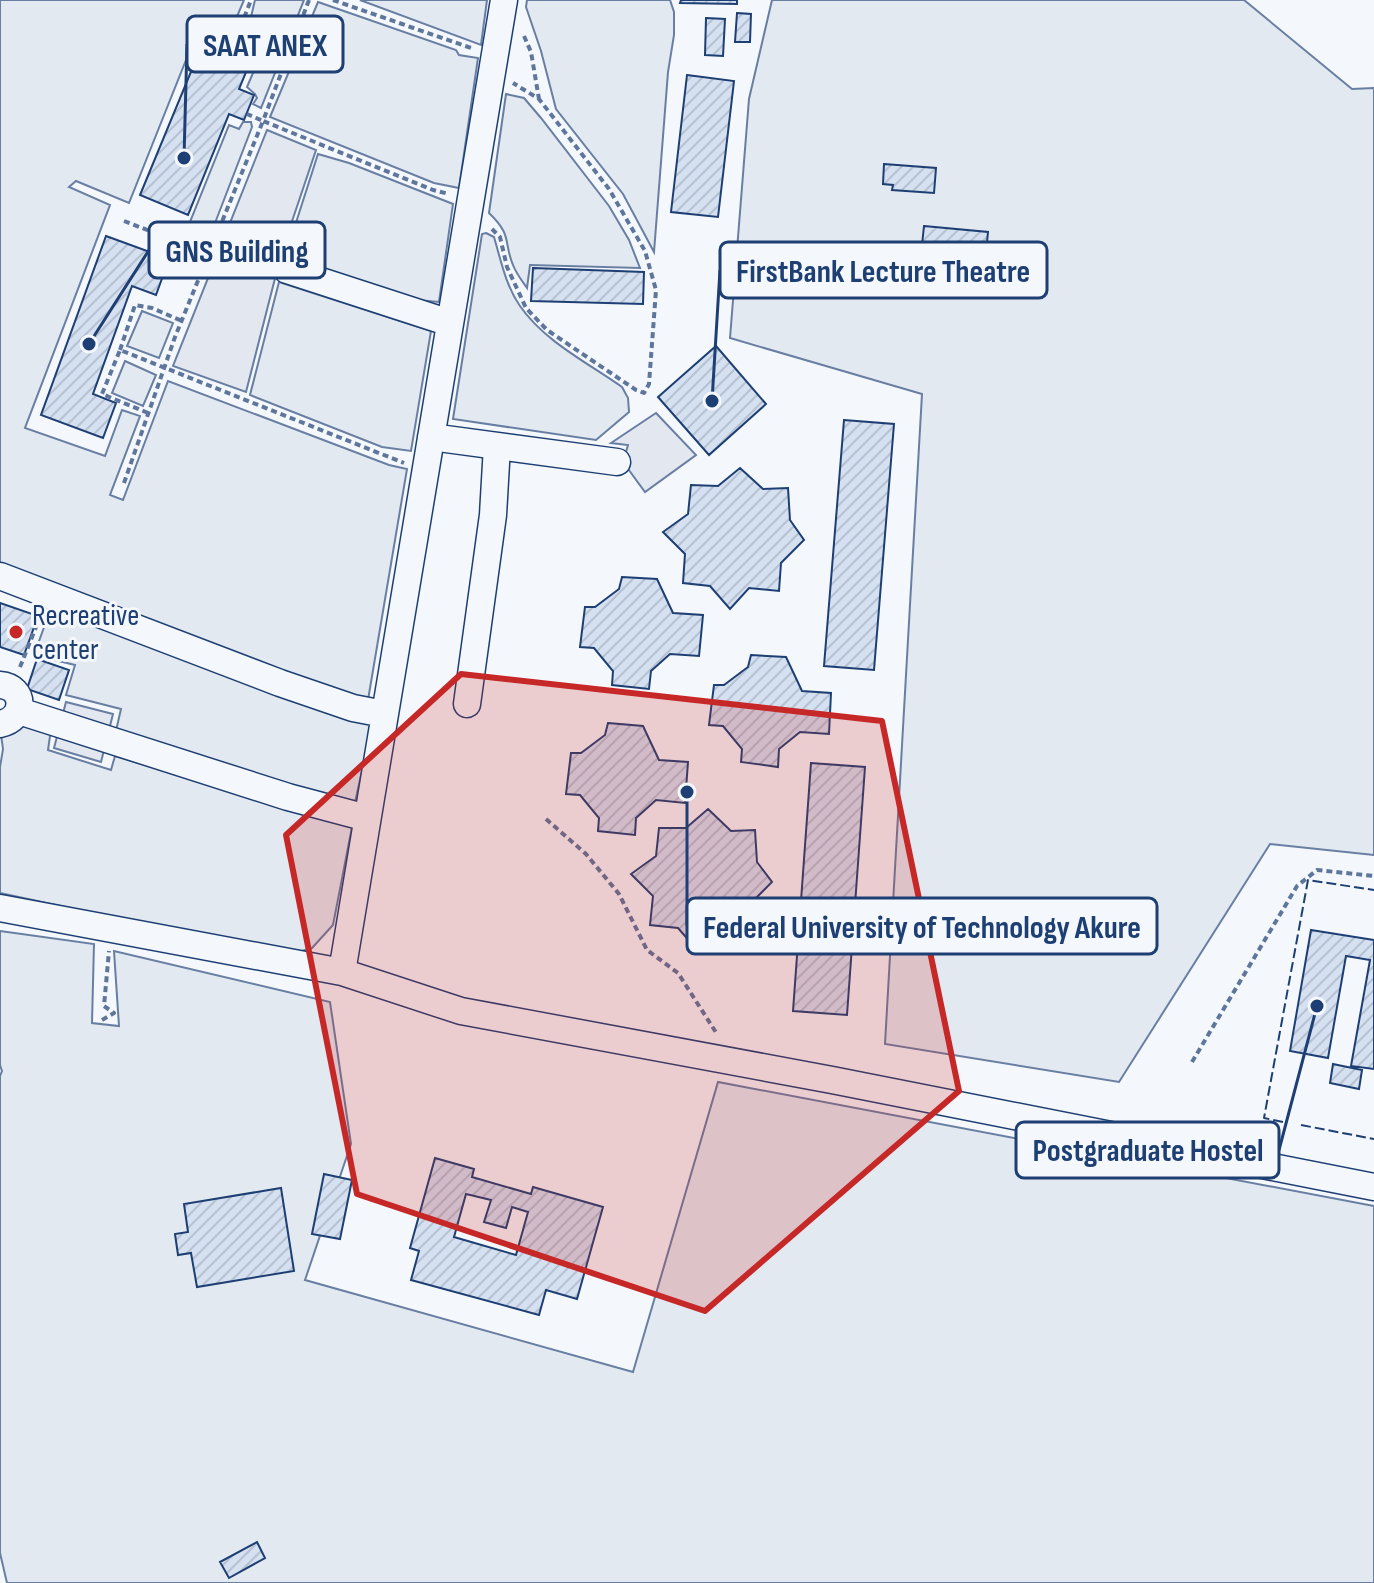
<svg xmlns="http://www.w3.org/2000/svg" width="1374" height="1583" viewBox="0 0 1374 1583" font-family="'Sofia Sans Condensed',sans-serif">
  <defs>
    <pattern id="building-hatch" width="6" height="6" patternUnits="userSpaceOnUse" patternTransform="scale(2)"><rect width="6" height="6" fill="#d5e0f0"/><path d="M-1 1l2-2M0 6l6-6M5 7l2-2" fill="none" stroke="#b6c1d1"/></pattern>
  </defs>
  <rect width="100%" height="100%" fill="#f4f7fb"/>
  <!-- grass -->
  <path fill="#e3e9f0" stroke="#687fa3" stroke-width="2" d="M0,0H244L230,33L206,18L198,30L129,203L76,181L69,187L110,205L25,428L105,456L122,410L140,416L110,495L123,500L168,381L389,465L407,469L368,700L268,666L0,563Z
    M255,0H304L261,108L253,104L257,98L255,94L247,87L264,47L246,38Z
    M360,0H487L481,45Z
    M527,0H670L674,12V35L668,72L654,252L623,194L556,109L541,51L526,7Z
    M772,0H1244L1352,89L1374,88V855L1270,844L1119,1082L885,1044L922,394L730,338L749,99Z
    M318,2L456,50L459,55L478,58L459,188L434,183L270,117Z
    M506,94L524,98L541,118L609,206L629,240L640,268L530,265L527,288C522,281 516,273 513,265C503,241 513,236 489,213Z
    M243,122H251L252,127L210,236L188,227L229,125L239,129Z
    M318,154L349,163L453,204L439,302L417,300L285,257Z
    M486,233L494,237C501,261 506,286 520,306C544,341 588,363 622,387L628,398L629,412L596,440L453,419L482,234Z
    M279,282L431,331L411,451L382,447L250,395Z
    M142,311L173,323L159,358L127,346Z
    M125,361L156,375L143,406L112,393Z
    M51,608L373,721L354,807L115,735L121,709L66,695L75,665L34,655Z
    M21,717L51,729L48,750L111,770L115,756L352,827L333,925L312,948L288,955L0,893V767L3,749L0,728Z
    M0,931L94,944L92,1023L119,1026L114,951L330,1002L351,1144L305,1280L633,1372L718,1082L1374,1206V1583H7L0,1553V1076L2,1071L0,1065Z"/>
  <!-- parking -->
  <path fill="#e3e8f0" stroke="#687fa3" stroke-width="2" d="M267,130L316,150L282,251L246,392L173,366Z
    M656,413L696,455L645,492L615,451L626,452L628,445L611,443Z
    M66,702L113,714L101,762L54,748Z"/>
  <!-- building -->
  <path fill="url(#building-hatch)" stroke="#1d3f73" stroke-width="2" fill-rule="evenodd" d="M681,0H737V4L680,3Z
    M737,13L751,14L750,42H735Z
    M706,18L725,19L723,56L705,55Z
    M209,28L256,48L239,89L254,95L244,120L229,114L188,215L140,195Z
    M687,75L734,81L718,217L671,212Z
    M884,164L936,168L934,193L892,190L893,185L883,184Z
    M924,226L988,232L986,252L922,245Z
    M106,236L169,259L156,295L132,286L93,394L116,403L103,438L41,415Z
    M533,268L644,272L643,304L531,301Z
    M716,346L766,404L709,455L658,397Z
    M844,420L894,424L874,670L824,666Z
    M740,468L763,489L788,488L790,520L804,540L781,563L779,591L749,588L730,609L710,586L683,583L685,554L663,532L688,514L691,485L718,486Z
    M622,577L657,579L673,613L703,615L699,656L670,654L651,671L649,689L612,685L613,671L594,648L580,647L585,607H595L619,589Z
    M0,603L38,616L24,655L0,647Z
    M751,655L786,657L802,691L831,693L829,734L800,732L779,749L778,767L741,762L742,749L723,726L709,725L714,685H724L748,667Z
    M37,659L69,670L59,700L27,689Z
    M608,723L643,726L659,760L688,762L685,803L656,800L636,818L635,835L598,831L599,818L580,795L566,794L571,753H581L605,735Z
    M811,763L865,767L847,1015L793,1011Z
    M708,809L731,831L755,830L757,862L772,882L749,905L747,933L717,931L698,951L678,928L650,925L653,896L631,874L656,856L659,828H686Z
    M1311,930L1374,940V1069L1351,1066L1370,960L1346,956L1328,1058L1290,1051Z
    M1333,1064L1362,1070L1359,1089L1330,1083Z
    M435,1158L474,1169L472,1177L531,1194L533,1187L603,1207L577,1299L546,1290L539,1315L411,1280L419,1251L410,1248ZM466,1194L491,1200L484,1222L506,1228L512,1207L528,1212L516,1255L454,1237Z
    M324,1174L352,1180L340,1239L312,1234Z
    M281,1188L294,1271L197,1287L191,1253L178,1255L175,1234L188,1232L184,1204Z
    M257,1542L265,1558L229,1578L220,1562Z"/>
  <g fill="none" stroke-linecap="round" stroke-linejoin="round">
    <defs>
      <path id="minor" d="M287,270L450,323
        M431,437L617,462
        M0,576L280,683L353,708L384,714
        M0,685C26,687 26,719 0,724
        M467,704L493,515L497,446
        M19,711L288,797L367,818
        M0,908L342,972L504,0
        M342,972L461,1011L832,1080L1374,1187"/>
    </defs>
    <!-- minor casing -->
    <use href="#minor" stroke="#1d3f73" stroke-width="29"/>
    <!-- path -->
    <path stroke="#5e769c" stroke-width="4" stroke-dasharray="6 4" stroke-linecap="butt" d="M309,0L263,121L433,190L449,194
      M333,0L471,48
      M237,36L251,0
      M524,36L531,52L539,99
      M124,221L209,254
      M492,229L500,237L507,267L526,308L547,330L636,390L644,393L649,384L656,290L645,251L609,189L539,99L513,83
      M120,350L135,305L152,308L182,321
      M148,413L102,394L120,350L404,463
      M124,483L175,337L263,121L247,114
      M20,667L40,617
      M546,819L586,854L619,894L647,950L678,973L717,1034
      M102,1020L114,1013L104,1006L109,951
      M1192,1062L1297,886L1317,870L1374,876"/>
    <!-- minor -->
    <use href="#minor" stroke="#f4f7fb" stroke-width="26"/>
    <!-- fence -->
    <path stroke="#1d3f73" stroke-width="2" stroke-dasharray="10 4" stroke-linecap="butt" d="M1283,1122L1264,1118L1308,880L1374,890
      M1301,1125L1374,1139"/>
  </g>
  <!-- marked area -->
  <path fill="#c62828" fill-opacity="0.2" stroke="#c62828" stroke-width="6" stroke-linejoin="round" d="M461,674L882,721L959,1091L705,1311L357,1194L286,835Z"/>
  <!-- markers -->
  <circle fill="#c62828" stroke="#f4f7fb" stroke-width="3" cx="16" cy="632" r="8"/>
  <g text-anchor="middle" stroke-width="6" stroke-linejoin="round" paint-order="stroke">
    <!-- poi labels -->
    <g font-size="30" fill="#1d3f73" stroke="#f4f7fb" text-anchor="start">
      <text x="32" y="625">Recreative<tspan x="32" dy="34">center</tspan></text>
    </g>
  </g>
  <!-- callouts -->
  <path fill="none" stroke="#1d3f73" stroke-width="3" d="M184 158L187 44M89 344L149 250M712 401L720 270M687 792L687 926M1317 1006L1279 1150"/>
  <g fill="#1d3f73" stroke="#f4f7fb" stroke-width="3">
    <circle cx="184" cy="158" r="8"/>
    <circle cx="89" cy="344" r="8"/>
    <circle cx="712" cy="401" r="8"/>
    <circle cx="687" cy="792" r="8"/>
    <circle cx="1317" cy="1006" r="8"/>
  </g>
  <g fill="#f4f7fb" stroke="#1d3f73" stroke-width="3">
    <rect x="187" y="16" width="156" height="56" rx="8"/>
    <rect x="149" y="222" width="176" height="56" rx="8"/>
    <rect x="720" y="242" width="327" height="56" rx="8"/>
    <rect x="687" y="898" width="470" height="56" rx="8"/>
    <rect x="1016" y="1122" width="263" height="56" rx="8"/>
  </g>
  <g font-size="32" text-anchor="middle" font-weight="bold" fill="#1d3f73">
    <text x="265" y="56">SAAT ANEX</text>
    <text x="237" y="262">GNS Building</text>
    <text x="883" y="282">FirstBank Lecture Theatre</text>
    <text x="922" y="938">Federal University of Technology Akure</text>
    <text x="1148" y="1161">Postgraduate Hostel</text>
  </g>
</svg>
